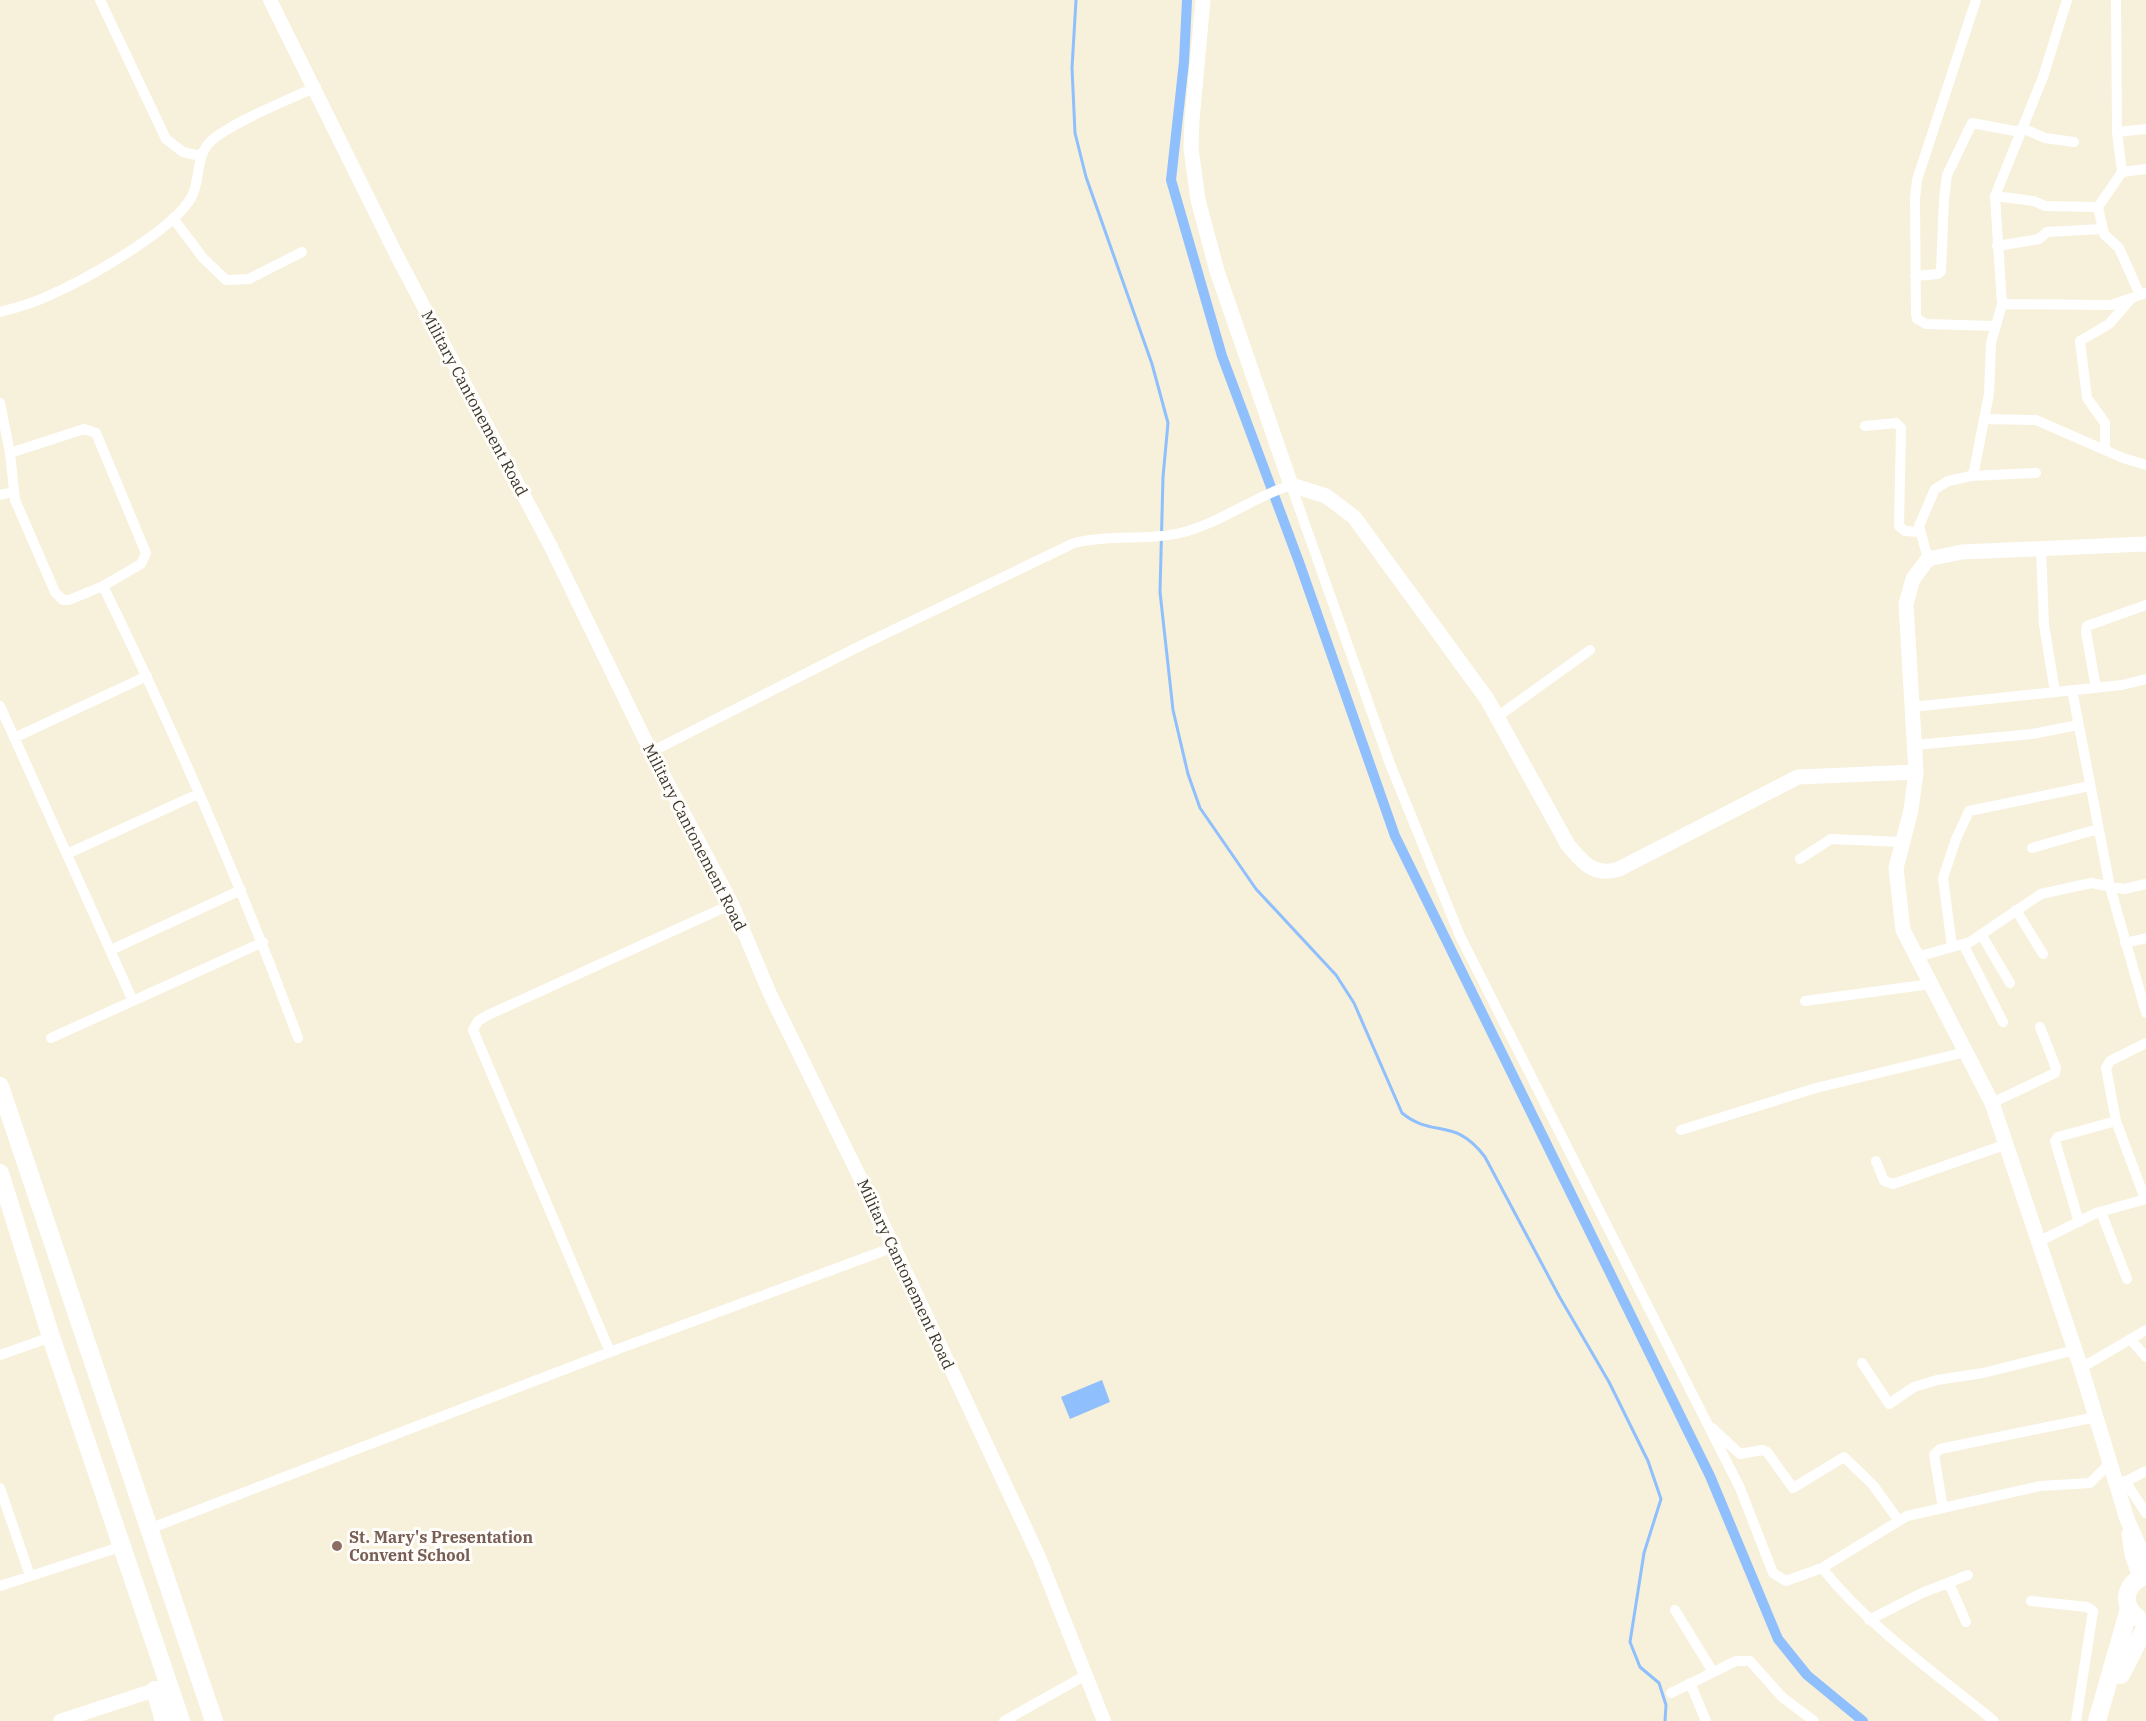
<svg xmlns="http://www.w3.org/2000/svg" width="2146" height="1721" viewBox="0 0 2146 1721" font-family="'IBM Plex Serif',serif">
  <rect width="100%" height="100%" fill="#f7f0da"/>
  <!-- water -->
  <path fill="#8fbffd" d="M1102,1380L1110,1402L1070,1419L1061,1397Z"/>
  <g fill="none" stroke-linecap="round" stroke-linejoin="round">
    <!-- stream -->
    <path stroke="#8fbffd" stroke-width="3" d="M1076,0L1072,68L1075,133L1086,177L1152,364L1168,423L1163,477L1160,592L1173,710L1188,774L1200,808L1256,889L1336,975L1354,1003L1402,1113C1434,1139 1454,1116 1485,1157L1559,1296L1609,1382L1648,1461L1661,1499L1644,1553L1630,1642L1640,1667L1659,1683L1666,1705L1665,1721"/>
    <!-- canal -->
    <path stroke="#8fbffd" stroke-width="10" d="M1187,0L1184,62L1171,180L1222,356L1299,562L1395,836L1710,1476L1778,1639L1807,1675L1863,1721"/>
    <!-- minor -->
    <path stroke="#fff" stroke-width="10" d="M100,0L166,139L183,152L201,156
      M1976,0L1917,180L1915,199L1916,314L1917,319L1926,324L1996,326
      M2022,128L2045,138L2074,142
      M2117,132L2146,129
      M2122,172L2146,169
      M1995,196L2034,201L2045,206L2098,207L2122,172L2117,132L2116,0
      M2098,207L2104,234L2119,248L2140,295
      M173,218L203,258L226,280L249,279L302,252
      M1997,246L2039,239L2047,232L2101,229
      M1915,276L1938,274L1941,271L1944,199L1947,175L1972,123L2020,132
      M2002,304L2111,305L2146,293
      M0,312C16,308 33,303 48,296C85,280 171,232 191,198C201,181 195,157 210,142C228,124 290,99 316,87
      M0,403L10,453L15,500L55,592L63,600H69L103,586C175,733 241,884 298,1038
      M1984,419L2036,420L2123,458L2146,465
      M1865,426L1896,423L1901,428L1899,526L1905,531L1919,532
      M2105,450V423L2087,398L2080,341L2109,324L2131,299
      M10,453L84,429L96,433L146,553L141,564L103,586
      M1971,476L1974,471L1989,394L1991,343L2002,304L1995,196L2043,77L2067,0
      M0,495L13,492
      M2041,549L2044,625L2055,692
      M1928,559L1919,526L1935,489L1948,481L1971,476L2036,473
      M2096,688L2086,632L2087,626L2146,605
      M2072,690L2110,887L2146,1013
      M0,706L133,1001
      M1912,707L2122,685L2146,679
      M1497,717L1590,650
      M14,738L147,676
      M1915,745L2032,734L2078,725
      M651,752L860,646L1074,543C1111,534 1147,541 1180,533C1219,524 1253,497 1291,485L1390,764L1460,936L1740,1488L1773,1573L1786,1581L1822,1568C1870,1628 1934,1672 1994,1721
      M2032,848L2098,829
      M67,854L198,794
      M1800,859L1831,839L1903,842
      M2016,910L2043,954
      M1981,934L2010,983
      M2125,943L2146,938
      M1963,944L2003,1022
      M1952,947L1943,878L1956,839L1969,811L2090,786
      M111,950L241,890
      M1917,957L1970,942L2041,894L2091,883L2124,889L2146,884
      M1805,1001L1931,984
      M51,1038L263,942
      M1992,1103L2055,1073L2056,1068L2040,1027
      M1681,1130L1816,1088L1966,1052
      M1876,1161L1884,1181L1893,1184L2007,1144
      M2145,1199L2116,1121L2106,1068L2110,1061L2146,1043
      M2101,1212L2127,1279
      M2079,1222L2055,1141L2058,1137L2116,1121
      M2038,1242L2096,1213L2146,1199
      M2131,1340L2146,1357
      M610,1352L473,1030L478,1021L488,1015L732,904
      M0,1355L51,1337
      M1862,1363L1889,1404L1914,1387L1937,1380L1983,1373L2075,1350
      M2081,1368L2146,1330
      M1712,1428L1740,1454L1762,1450L1767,1452L1793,1488L1844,1457L1873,1485L1899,1521
      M2125,1481L2146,1513
      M2121,1484L2146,1471
      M0,1488L30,1576
      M1943,1508L1934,1455L1940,1449L2096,1417
      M149,1529L610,1352L894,1247
      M1822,1568L1907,1516L2040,1486L2090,1483L2111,1462
      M1949,1583L1966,1622
      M0,1586L123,1546
      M2031,1601L2087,1607L2093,1611L2076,1721
      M1675,1610L1713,1672
      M1869,1620L1922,1593L1968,1575
      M1690,1683L1706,1721
      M1671,1693L1736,1661H1750L1782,1697L1814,1721
      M1004,1721L1086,1675"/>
    <!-- tertiary -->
    <path stroke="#fff" stroke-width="14" d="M270,0L398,258L550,545L651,752L732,904L770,994L894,1247L1039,1557L1104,1721
      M60,1721L164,1687"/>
    <!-- secondary -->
    <path stroke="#fff" stroke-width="15" d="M1203,0L1192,120L1191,149L1198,200L1217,271L1291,485L1326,496L1354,517L1487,699L1568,845C1583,863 1594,877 1619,869L1798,777L1916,772
      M2146,544L1962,552L1928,559L1913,579L1906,604L1916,772L1911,810L1896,868L1903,930L1992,1103L2081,1368L2127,1519L2146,1562
      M2129,1534L2132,1554L2140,1577"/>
    <!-- trunk -->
    <path stroke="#fff" stroke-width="18" d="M0,1086L214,1721
      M0,1173L51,1337L181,1721
      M2137,1617C2120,1604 2126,1581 2146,1576
      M2121,1675L2146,1626
      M155,1690L164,1721
      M2097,1721L2129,1609"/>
  </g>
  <!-- markers -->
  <circle fill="#8d6e63" stroke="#fffdf9" stroke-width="2" cx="337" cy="1546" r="6"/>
  <g text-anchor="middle" stroke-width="6" stroke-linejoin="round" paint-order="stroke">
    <!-- street labels -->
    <g font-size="16" fill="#38352c" stroke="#fffdf9">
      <text transform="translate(475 403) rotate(62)" y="6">Military Cantonement Road</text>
      <text transform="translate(695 837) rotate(63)" y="6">Military Cantonement Road</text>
      <text transform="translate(906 1274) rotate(65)" y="6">Military Cantonement Road</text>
    </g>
    <!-- education labels -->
    <g font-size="16" font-weight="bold" fill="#785e54" stroke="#fffdf9" text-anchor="start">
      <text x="349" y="1543">St. Mary's Presentation<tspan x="349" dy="18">Convent School</tspan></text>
    </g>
  </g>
</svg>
